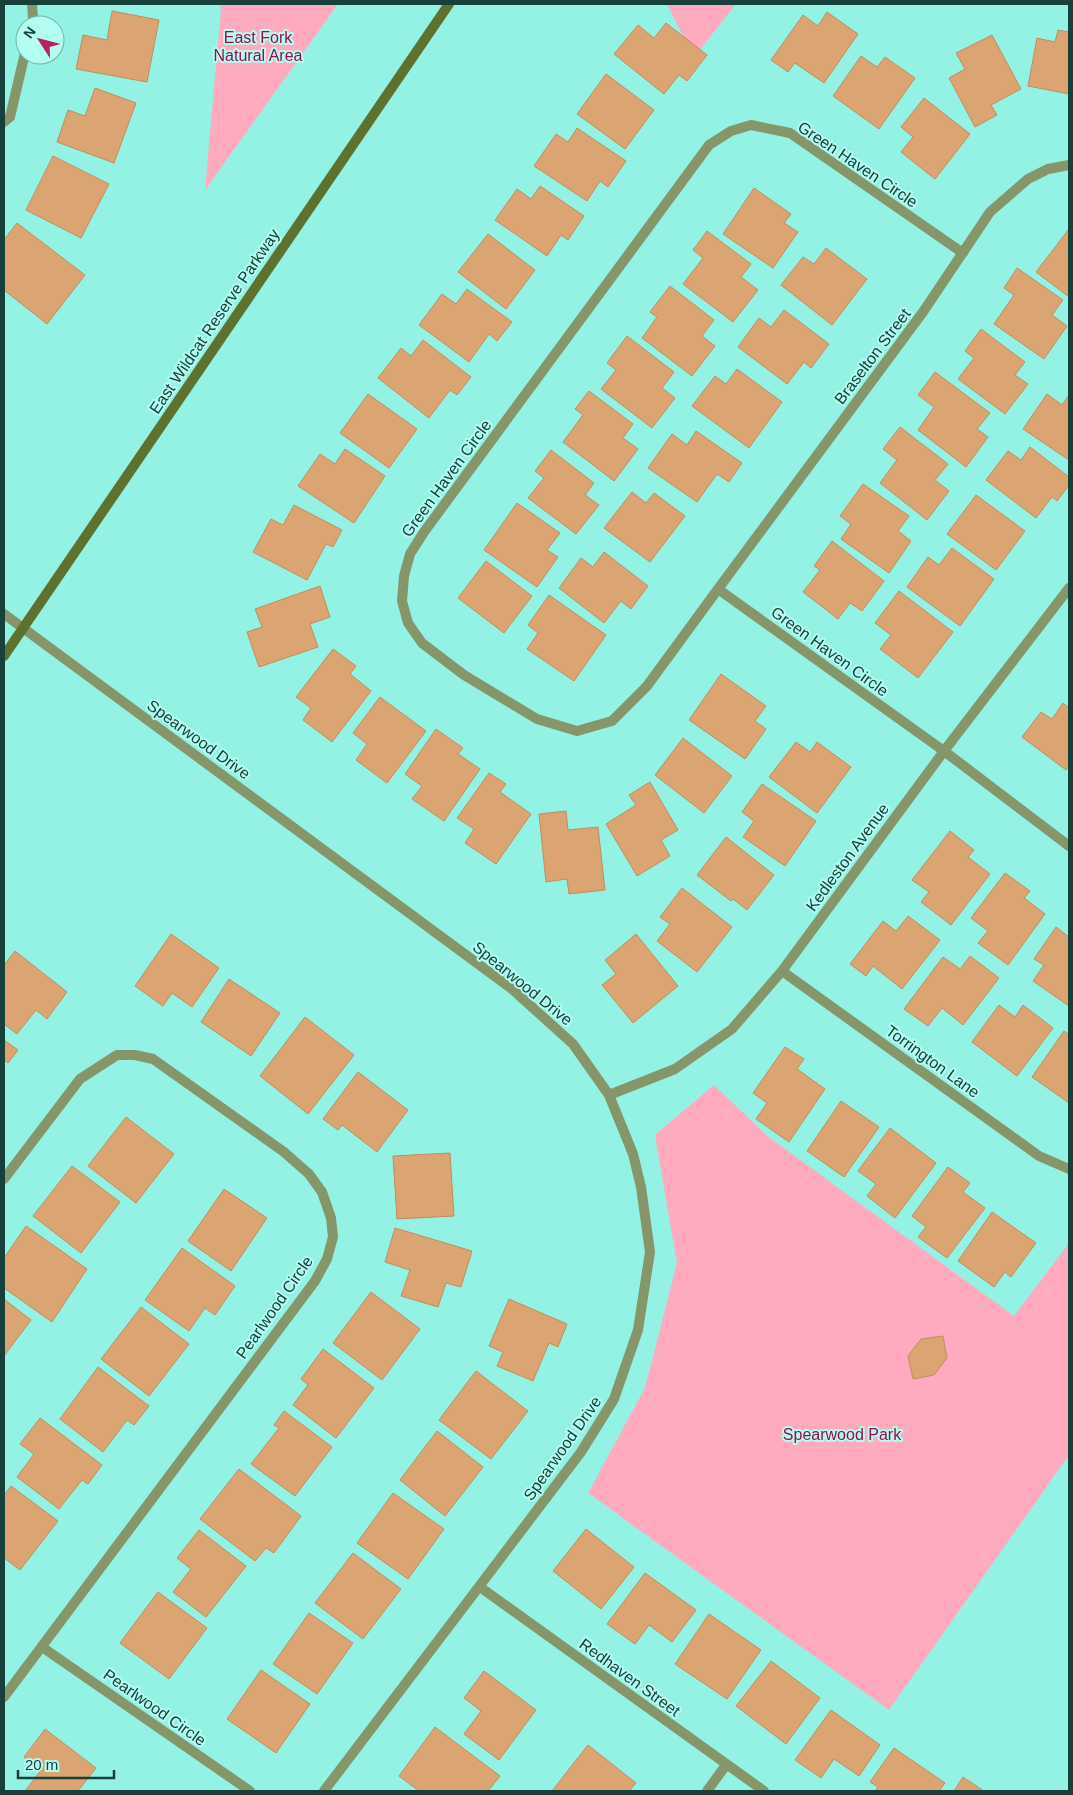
<svg xmlns="http://www.w3.org/2000/svg" width="1073" height="1795" viewBox="0 0 1073 1795" font-family="Helvetica,sans-serif">
  <rect width="100%" height="100%" fill="#94f2e5"/>
  <!-- green -->
  <path fill="#ffaabe" d="M220,4H338L205,190L221,10Z
    M667,4H736L694,57Z
    M714,1085L766,1135L1014,1316L1069,1243V1455L889,1710L588,1493L645,1388L677,1263L655,1135Z"/>
  <!-- building -->
  <path fill="#dba573" stroke="#c18d5b" d="M112,11L159,20L147,82L76,69L83,35L107,40Z
    M827,12L858,34L824,83L795,63L788,72L771,60L803,15L818,26Z
    M666,23L707,55L687,81L679,75L664,94L614,54L638,25L654,38Z
    M1058,30L1069,32V94L1028,86L1037,38L1055,42Z
    M992,35L1021,89L991,105L997,115L975,127L949,78L965,69L956,53Z
    M861,56L877,67L885,57L915,78L879,129L833,96Z
    M606,74L654,110L625,149L577,114Z
    M95,88L136,103L114,163L57,142L68,110L85,116Z
    M924,98L970,134L935,179L901,152L913,137L901,127Z
    M577,128L626,161L608,187L600,181L587,201L534,166L556,134L568,142Z
    M53,156L109,184L81,238L26,210Z
    M540,186L584,216L568,240L561,235L547,256L495,220L517,189L531,199Z
    M754,188L791,214L784,223L798,232L773,268L723,234Z
    M17,223L85,275L47,324L4,290V240Z
    M1069,229V297L1036,272Z
    M707,231L751,264L741,277L758,290L733,322L683,284L703,258L693,250Z
    M488,234L535,270L506,309L458,272Z
    M826,248L867,279L832,325L781,285L803,257L814,264Z
    M1017,268L1063,300L1052,315L1067,326L1044,359L994,324L1014,295L1004,288Z
    M670,286L714,320L702,336L715,346L692,376L642,338L657,317L650,312Z
    M467,289L512,322L497,341L489,334L469,362L419,325L442,294L456,304Z
    M784,310L829,344L811,368L804,362L787,384L738,347L759,318L771,327Z
    M981,329L1025,362L1015,375L1028,384L1005,414L958,379L974,358L965,351Z
    M627,336L674,372L662,388L675,398L652,428L601,389L616,370L607,363Z
    M423,340L471,377L457,395L450,390L429,418L378,378L401,348L411,356Z
    M737,369L782,402L749,448L692,406L715,376L726,384Z
    M935,372L990,413L977,429L988,437L966,467L918,430L934,407L918,395Z
    M589,391L633,424L623,438L638,449L614,481L563,442L583,415L575,409Z
    M368,394L417,429L389,468L340,433Z
    M1047,394L1062,405L1069,395V460L1023,429Z
    M900,427L948,464L935,480L949,491L927,520L880,483L897,460L883,449Z
    M696,431L742,463L729,482L717,474L697,502L648,468L672,434L687,445Z
    M1030,447L1069,477V485L1057,501L1052,497L1036,518L986,480L1008,451L1021,460Z
    M345,449L385,476L354,523L298,486L320,454L335,464Z
    M551,450L594,483L585,495L599,505L576,534L528,498L544,478L535,471Z
    M863,484L909,516L898,531L911,541L889,573L841,539L851,524L840,516Z
    M632,492L646,503L654,493L685,516L650,562L604,528Z
    M976,495L1025,531L996,570L947,534Z
    M517,503L560,533L547,550L558,557L537,587L484,550Z
    M294,505L342,530L333,547L326,544L307,580L253,552L271,519L283,525Z
    M832,541L884,581L862,611L850,603L838,619L803,592L820,570L814,566Z
    M952,548L994,579L960,626L907,587L928,557L939,565Z
    M604,552L648,586L631,609L621,601L604,623L559,588L581,558L593,567Z
    M486,561L532,596L504,633L458,598Z
    M320,586L330,617L310,624L318,647L259,667L247,632L262,627L255,609Z
    M899,591L953,632L918,678L880,649L891,635L875,623Z
    M549,595L606,635L574,681L527,649L538,633L528,625Z
    M333,649L356,666L350,674L371,691L332,742L303,720L311,708L296,697Z
    M721,674L766,706L755,721L766,729L745,759L689,720Z
    M380,697L426,731L387,783L356,760L367,744L353,733Z
    M1063,703L1069,708V766L1066,770L1022,737L1041,712L1052,719Z
    M436,729L463,748L458,754L480,769L444,821L412,799L422,786L405,774Z
    M683,738L732,776L704,813L655,775Z
    M796,742L810,752L817,742L851,767L817,813L769,777Z
    M489,773L506,784L500,792L531,814L496,864L465,843L474,829L457,818Z
    M650,782L678,830L661,840L670,856L637,876L606,824L636,805L629,795Z
    M762,784L816,821L785,866L743,837L754,821L742,812Z
    M566,811L568,830L598,827L605,890L569,894L567,879L546,882L539,814Z
    M950,831L974,850L968,857L990,874L951,925L921,902L929,892L912,880Z
    M726,837L774,875L747,910L733,899L731,901L697,875Z
    M1005,873L1030,891L1024,898L1045,914L1008,965L978,943L988,931L971,918Z
    M682,888L732,927L697,972L657,941L670,924L660,917Z
    M908,916L940,940L902,989L873,966L866,976L850,964L883,921L896,931Z
    M1056,927L1069,937V1006L1033,981L1044,965L1034,959Z
    M171,934L219,968L192,1007L172,993L163,1006L135,986Z
    M636,934L678,986L633,1023L602,985L616,974L605,960Z
    M15,951L67,992L47,1019L36,1010L17,1034L4,1024V965Z
    M970,956L999,978L963,1025L942,1008L928,1026L904,1009L943,957L960,969Z
    M229,979L280,1013L251,1056L201,1022Z
    M999,1005L1015,1017L1023,1005L1053,1028L1017,1076L972,1042Z
    M305,1017L354,1055L308,1114L260,1076Z
    M1064,1031L1069,1035V1103L1032,1077Z
    M4,1040L18,1050L8,1063L4,1060Z
    M785,1047L804,1059L797,1069L825,1089L789,1142L756,1119L767,1103L753,1093Z
    M358,1072L408,1110L377,1152L342,1125L338,1130L323,1119Z
    M841,1101L879,1127L844,1177L807,1151Z
    M126,1117L174,1154L136,1203L88,1166Z
    M890,1128L936,1163L895,1218L867,1196L876,1184L858,1171Z
    M450,1153L454,1216L397,1219L393,1156Z
    M72,1166L120,1202L81,1253L33,1216Z
    M948,1167L970,1183L963,1192L985,1208L947,1258L918,1237L926,1227L912,1216Z
    M224,1189L267,1218L231,1271L188,1241Z
    M992,1212L1036,1243L1011,1277L1005,1272L994,1287L958,1261Z
    M26,1226L87,1269L52,1322L4,1288V1258Z
    M395,1228L472,1251L461,1287L446,1283L438,1307L401,1296L410,1270L385,1262Z
    M182,1248L235,1286L215,1315L205,1308L189,1331L145,1300Z
    M371,1292L420,1329L382,1380L333,1343Z
    M4,1299L31,1320L4,1356Z
    M509,1299L567,1324L558,1347L549,1343L533,1381L497,1366L503,1352L489,1346Z
    M141,1307L189,1344L149,1396L101,1359Z
    M943,1336L947,1358L934,1375L913,1379L908,1356L921,1339Z
    M323,1349L374,1388L336,1438L293,1405L308,1385L301,1379Z
    M98,1367L149,1406L134,1425L127,1420L103,1452L60,1419Z
    M476,1371L528,1411L491,1459L439,1420Z
    M284,1411L332,1447L295,1496L251,1464L279,1428L274,1425Z
    M40,1418L102,1465L88,1484L82,1480L59,1509L17,1477L34,1454L20,1444Z
    M437,1431L483,1467L445,1516L400,1480Z
    M239,1469L301,1516L274,1553L266,1548L255,1561L200,1519Z
    M11,1486L58,1521L20,1570L4,1558V1495Z
    M393,1493L444,1529L408,1579L357,1543Z
    M586,1529L634,1567L601,1609L553,1571Z
    M199,1530L246,1566L206,1617L173,1592L191,1569L177,1558Z
    M353,1553L401,1589L363,1639L315,1603Z
    M645,1573L696,1610L672,1642L649,1625L635,1644L607,1624Z
    M158,1592L207,1628L169,1679L120,1643Z
    M309,1613L353,1643L317,1694L273,1664Z
    M709,1614L761,1650L727,1699L675,1664Z
    M771,1661L820,1698L786,1744L736,1706Z
    M261,1670L310,1704L276,1753L227,1719Z
    M484,1671L536,1710L499,1760L464,1734L481,1711L464,1698Z
    M831,1710L880,1745L859,1776L834,1759L821,1778L795,1760Z
    M435,1727L500,1776L488,1791H419L399,1776Z
    M45,1729L96,1768L78,1791H25L41,1770L24,1757Z
    M588,1745L636,1783L629,1791H552Z
    M894,1748L945,1783L939,1791H875L878,1787L870,1782Z
    M963,1777L984,1791H954Z"/>
  <g fill="none" stroke-linecap="round" stroke-linejoin="round">
    <!-- street -->
    <path stroke="#86966b" stroke-width="10" d="M32,25L33,19L32,4
      M4,122L10,117L25,53
      M963,253L790,133L751,125L731,131L709,145L424,532L410,554L404,576L402,601L408,623L422,643L464,675L537,719L577,731L612,721L647,686L718,589L944,751L1069,846
      M718,589L923,312L990,212L1028,179L1048,169L1069,165
      M4,614L512,989L573,1044L609,1095L633,1154L641,1187L650,1252L638,1330L614,1399L581,1452L324,1791
      M782,971L1039,1156L1069,1169
      M609,1095L675,1069L732,1029L782,971L944,751L1069,588
      M4,1179L80,1079L117,1055H135L153,1059L284,1152L309,1174L322,1192L331,1218L333,1237L327,1259L315,1281L4,1697
      M480,1587L764,1791
      M42,1647L250,1791
      M707,1791L726,1765"/>
    <!-- secondary -->
    <path stroke="#5d722f" stroke-width="10" d="M4,656L449,4"/>
  </g>
  <g text-anchor="middle" stroke-width="4" stroke-linejoin="round" paint-order="stroke">
    <!-- park labels -->
    <g font-size="16" fill="#990e49" stroke="#b3fcf1">
      <text x="258" y="43">East Fork<tspan x="258" dy="18">Natural Area</tspan></text>
      <text x="842" y="1440">Spearwood Park</text>
    </g>
    <!-- street labels -->
    <g font-size="16" fill="#18403b" stroke="#b3fcf1">
      <text transform="translate(858 164) rotate(34)" y="6">Green Haven Circle</text>
      <text transform="translate(214 321) rotate(-56)" y="6">East Wildcat Reserve Parkway</text>
      <text transform="translate(872 356) rotate(-53)" y="6">Braselton Street</text>
      <text transform="translate(446 478) rotate(-54)" y="6">Green Haven Circle</text>
      <text transform="translate(830 651) rotate(36)" y="6">Green Haven Circle</text>
      <text transform="translate(199 739) rotate(36)" y="6">Spearwood Drive</text>
      <text transform="translate(847 857) rotate(-54)" y="6">Kedleston Avenue</text>
      <text transform="translate(523 983) rotate(39)" y="6">Spearwood Drive</text>
      <text transform="translate(933 1061) rotate(36)" y="6">Torrington Lane</text>
      <text transform="translate(274 1307) rotate(-55)" y="6">Pearlwood Circle</text>
      <text transform="translate(562 1448) rotate(-55)" y="6">Spearwood Drive</text>
      <text transform="translate(630 1677) rotate(36)" y="6">Redhaven Street</text>
      <text transform="translate(155 1707) rotate(35)" y="6">Pearlwood Circle</text>
    </g>
  </g>
  <!-- border -->
  <rect width="1073" height="1795" fill="none" stroke="#18403b" stroke-width="10"/>
  <!-- north arrow -->
  <g transform="translate(40 40) rotate(306)"><circle r="24" fill="#b3fcf1" stroke="#75b1a8"/>
  <path d="M0-4L9 19L0 12L-9 19Z" fill="#b2245a"/>
  <text y="-8" font-size="14" font-weight="bold" text-anchor="middle" fill="#18403b">N</text>
  </g>
  <!-- scale -->
  <path d="M18 1770v8h96v-8" fill="none" stroke="#18403b" stroke-width="2.5"/>
  <text x="25" y="1770" font-size="15" fill="#18403b" stroke="#b3fcf1" stroke-width="4" paint-order="stroke">20 m</text>
</svg>
